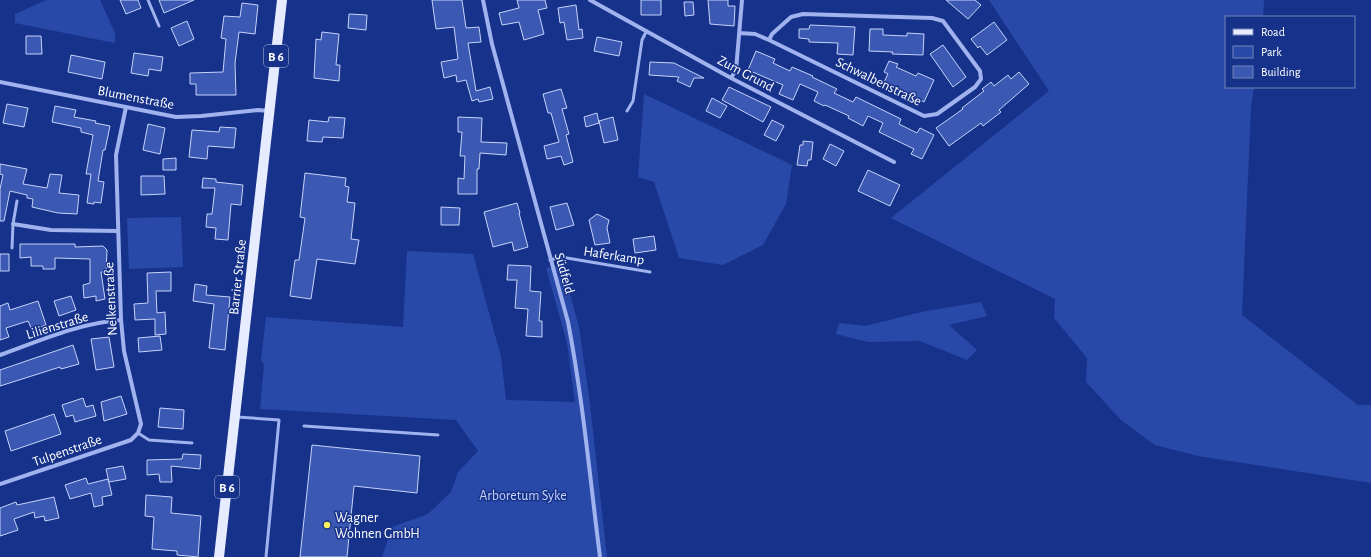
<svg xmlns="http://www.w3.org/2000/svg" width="1371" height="557" viewBox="0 0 1371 557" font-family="'Alegreya Sans',sans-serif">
  <rect width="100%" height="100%" fill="#17328a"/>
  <!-- green -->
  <path fill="#2949a9" d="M46,0H100L115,33V43L15,23V14Z
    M989,0H1264L1263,17H1226V87H1254L1251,108L1242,315L1358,405H1371V483L1198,456L1155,445L1121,420L1086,382L1087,358L1054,318L1055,299L891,218L1049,91Z
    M644,94L792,165L786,204L763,245L723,265L679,258L654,182L638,177Z
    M181,217L183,267L129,269L127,218Z
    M407,251L473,254L501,357L506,400L575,402L567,343L546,268L564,265L565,276L579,327L590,404L607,557H382L392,527L428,514L451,492L458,472L478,451L456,420L260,409L264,365L261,360L266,317L403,327Z
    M981,302L987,316L949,325L977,350L967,360L920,341L868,342L836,334L839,323L865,326L926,311Z"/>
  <!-- building -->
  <path fill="#3b58b2" stroke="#c6d3fa" d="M120,0H138L141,8L126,14Z
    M159,0H194L164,13Z
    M432,0H462L466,28L479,27L481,42L468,43L476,91L490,87L493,99L479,102L478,99L472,101L466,80L457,82L456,75L444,78L441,62L458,59L454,27L436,29Z
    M517,0H545L547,8L538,10L544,34L524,40L519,22L502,25L499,13L519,8Z
    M641,0H661V15H641Z
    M708,0H728V6H735L734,26L710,24Z
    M946,0H975L981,5L968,19Z
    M684,2H693L694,15L685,16Z
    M242,3L258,5L255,34L239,32L235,63L236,95H196V84H190V73L223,72L226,39L221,38L224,16L240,17Z
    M576,5L579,30L582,29L583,38L567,40L564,22L560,23L558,8Z
    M349,14L367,15L366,30L348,28Z
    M187,21L194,39L179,46L171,28Z
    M994,22L1007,40L987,55L980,46L978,48L971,39Z
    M810,25L855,27L853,55L837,54L838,43L809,42V39L799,38V29H809Z
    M870,29H883V35L907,36V33L924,34L923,55L892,54L893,52L869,51Z
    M322,32L339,34L336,65H340L339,81L314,78L316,39L321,40Z
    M26,36H41L42,54H26Z
    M597,37L622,42L619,56L594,51Z
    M943,45L966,77L953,87L930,54Z
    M756,51L775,59L773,63L790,71L792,67L813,76L812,77L837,89L834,93L853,102L856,97L901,119L899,124L917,133L920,128L934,135L922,159L911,154L914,149L879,132L883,123L868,116L863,126L848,118L849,116L825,105L824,106L814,101L818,92L800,84L793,100L779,94L783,85L748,70Z
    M134,53L163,57L161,71L149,69L148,76L131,73Z
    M71,55L105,62L102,79L68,72Z
    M889,61L898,64L896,67L916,76L918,73L934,80L924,102L883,84L888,74L884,72Z
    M650,62L674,63L704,78H694L690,87L677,81L679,77L649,75Z
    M1019,72L1029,84L999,110L1001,112L983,126L981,123L949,146L936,128L963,109L962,108L984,91L982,89L991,82L994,86L1008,75L1011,79Z
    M729,87L771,107L763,122L722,100Z
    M561,89L567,108L562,109L569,134L566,135L573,162L564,165L561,156L547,159L544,146L559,142L551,113H548L543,94Z
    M712,98L727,106L720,118L706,111Z
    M7,104L28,108L24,127L3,123Z
    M55,106L76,110L74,117L96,121L95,123L110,126L105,150H103L98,181L104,182L101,203L94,202V204L87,203L91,174H86L93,135L81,132V128L52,122Z
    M597,113L599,123L586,127L584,117Z
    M329,117L345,118L343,138L323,137L322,142L307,141L309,120L328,122Z
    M458,117L482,118L481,142L507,143L506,155L480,153L479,169H477V194H458V178L464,179L465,156H460L462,132H458Z
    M613,117L618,140L604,143L599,121Z
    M772,120L784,126L776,141L764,135Z
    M148,124L165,128L160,154L143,150Z
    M220,127L236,128L234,148L208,146L207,159L189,157L192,130L219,132Z
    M803,141L813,142L811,160H808L807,166L797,165L800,145H803Z
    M830,144L844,151L836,166L823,159Z
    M176,158V170H163V159Z
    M0,164L27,169L23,184L47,188L50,174L62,175L59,193L79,195L77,214L58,213L32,207L33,199L27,198V195L10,191L4,221H0V189L3,175L0,174Z
    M868,170L900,185L890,206L858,191Z
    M305,173L346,178L345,186L349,187L347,202L355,203L351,239L359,240L355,264L317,259L311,299L290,296L295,260H299L305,218L300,217Z
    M141,176H164L165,194L141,195Z
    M203,178L216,179V182L243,185L241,205L231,204L228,240L215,239L216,228L206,227L207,214H212L215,188H202Z
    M517,203L520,213H519L528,247L514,251L512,242L493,247L484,212Z
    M567,203L574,225L556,230L550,207Z
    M441,207L460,208L459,225H441Z
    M597,214L609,220L607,228L610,243L595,245L589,220Z
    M654,236L656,250L635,253L633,239Z
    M20,244H75V247L103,246L107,250L106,272H101L105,299L96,301V296L84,298L83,285L90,283V259L55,258V269H43V266H31V257L20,258Z
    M0,254H9V271H0Z
    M508,265L531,266L530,291L541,292L539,321H542V337L526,336L528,309L515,308L517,280H507Z
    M171,272V291H156L157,313L165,312L166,334L155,335V319L135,320L134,304L148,303L147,273Z
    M195,284L207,286L206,295L230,297L225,350L209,348L214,304L193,301Z
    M71,296L76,310L59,316L54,301Z
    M38,301L46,325L32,330L28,321L6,328L9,337L0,340V306L8,303L10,310Z
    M160,336L162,350L139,352L138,338Z
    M109,337L114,367L96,370L91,339Z
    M73,345L79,364L61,369L60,367L0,386V370Z
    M121,396L127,414L104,421L101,402Z
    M83,398L86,407L93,405L96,416L75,422L73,415L66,417L62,405Z
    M160,408L184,410L183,429L158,427Z
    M54,414L61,434L11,451L5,431Z
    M312,445L420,456L417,493L354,486L347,557H300Z
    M183,454L201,455L200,469L171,466L172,482H160L159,474L147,475V460L182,459Z
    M123,466L126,479L109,482L106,469Z
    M86,478L88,484L108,479L112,495L102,497L103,505L94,507L91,493L70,499L65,485Z
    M146,495L172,497L171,513L201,516L198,557L177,555V551L152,549L154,517L145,516Z
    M54,497L59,518L45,521L44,516L35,518L34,512L14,519L18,530L0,536V508L16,502L17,505Z"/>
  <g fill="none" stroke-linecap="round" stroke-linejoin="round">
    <!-- service -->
    <path stroke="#a0b3ee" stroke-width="3" d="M148,0L159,26
      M627,111L633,101L642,40L646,32
      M12,248L13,224L17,201
      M550,260L561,257L650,272
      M237,417L279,420L266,557
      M304,426L438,435
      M138,433L149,440L192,443"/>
    <!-- minor -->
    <path stroke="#a0b3ee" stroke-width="4" d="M483,0L492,44L568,322C583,400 590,479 600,557
      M590,0L731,78L894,162
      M739,33L755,34L769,40L924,116L937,114L975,87L981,79L980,71L943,21L932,18L803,14L791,17L772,34L769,40
      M731,78L736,70L742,0
      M0,82L176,117L201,116L258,110L269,111
      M13,224L51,230L118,231
      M0,355C39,341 79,323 121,320
      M0,484L131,440L138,433L141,424L124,351L121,320L116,155L126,107"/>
    <!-- primary -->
    <path stroke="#e7ebff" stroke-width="10" d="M219,557L282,0"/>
  </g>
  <!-- markers -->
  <circle fill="#fff15d" stroke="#17328a" stroke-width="1.5" cx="327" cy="525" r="4"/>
  <g text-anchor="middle" stroke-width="3" stroke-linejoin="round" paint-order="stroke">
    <!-- shield labels -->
    <g fill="#17328a" stroke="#b9c2dc" stroke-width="1">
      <rect x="264" y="45" width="24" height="22" rx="3"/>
      <rect x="215" y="476" width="24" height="22" rx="3"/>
    </g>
    <g font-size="13" font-weight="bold" fill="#fff">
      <text x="276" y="61">B 6</text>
      <text x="227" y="492">B 6</text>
    </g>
    <!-- street labels -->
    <g font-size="14" fill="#fff" stroke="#17328a">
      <text transform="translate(746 73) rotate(28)" y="5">Zum Grund</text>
      <text transform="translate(879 81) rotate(26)" y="5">Schwalbenstraße</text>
      <text transform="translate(136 97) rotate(11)" y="5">Blumenstraße</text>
      <text transform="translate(614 255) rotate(9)" y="5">Haferkamp</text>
      <text transform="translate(565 273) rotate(74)" y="5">Südfeld</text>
      <text transform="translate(237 277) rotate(-84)" y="5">Barrier Straße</text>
      <text transform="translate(110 299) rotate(-93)" y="5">Nelkenstraße</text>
      <text transform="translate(57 325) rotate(-17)" y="5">Lilienstraße</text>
      <text transform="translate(67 450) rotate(-19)" y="5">Tulpenstraße</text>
    </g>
    <!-- park labels -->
    <g font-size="14" fill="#c6d3fa" stroke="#17328a">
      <text x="523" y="500">Arboretum Syke</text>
    </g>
    <!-- poi labels -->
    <g font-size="14" fill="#fff" stroke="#17328a" text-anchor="start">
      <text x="335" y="522">Wagner<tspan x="335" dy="16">Wohnen GmbH</tspan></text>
    </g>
  </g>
  <!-- legend -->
  <rect x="1225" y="16" width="130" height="72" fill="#17328a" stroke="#7484b9"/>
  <rect x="1233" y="29" width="20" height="6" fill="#e7ebff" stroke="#7484b9"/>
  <text x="1261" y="36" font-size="12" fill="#ffffff">Road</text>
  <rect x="1233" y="46" width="20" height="12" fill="#2949a9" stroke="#7484b9"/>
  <text x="1261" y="56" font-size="12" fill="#ffffff">Park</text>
  <rect x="1233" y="66" width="20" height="12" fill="#3b58b2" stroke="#7484b9"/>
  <text x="1261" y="76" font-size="12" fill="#ffffff">Building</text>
</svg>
